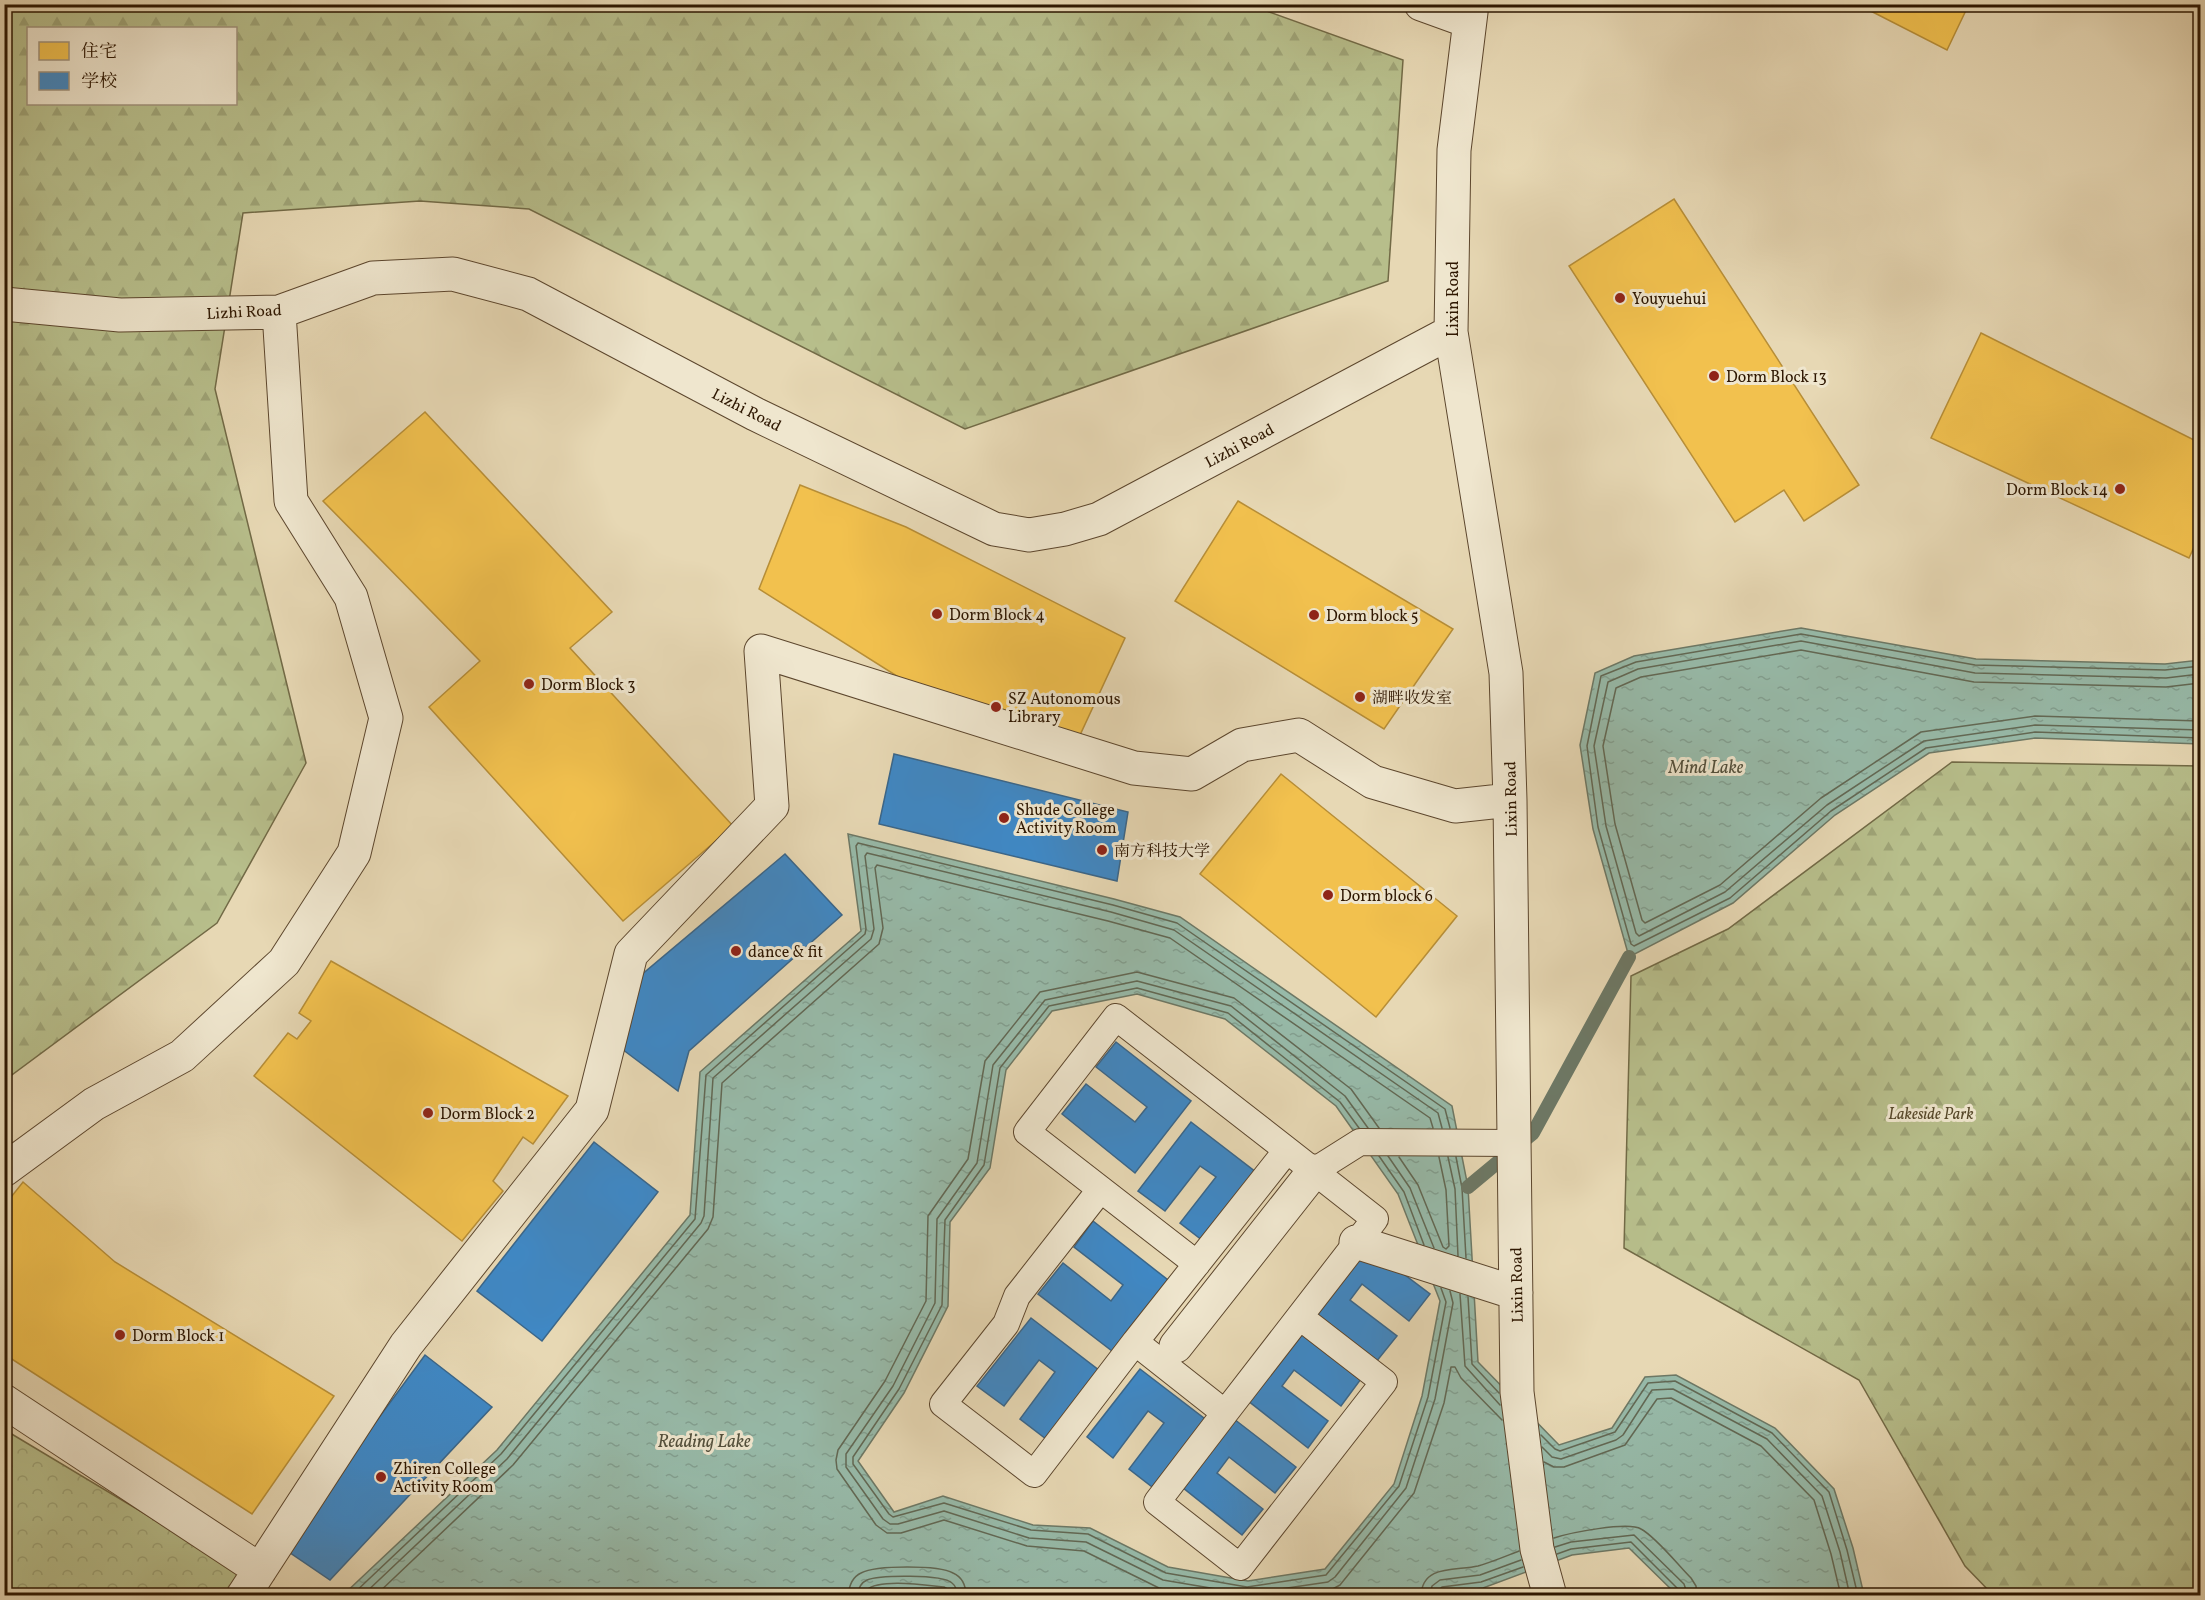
<svg xmlns="http://www.w3.org/2000/svg" width="2205" height="1600" viewBox="0 0 2205 1600" font-family="Vollkorn,'Noto Serif SC',serif">
  <defs>
    <pattern id="forest-firs" width="22" height="20" patternUnits="userSpaceOnUse" patternTransform="scale(1.5)"><rect width="22" height="20" fill="#b7be8b"/><path d="M5 1l3.5 6h-7zM16 11l3.5 6h-7z" fill="#9ea376"/></pattern>
    <pattern id="park-crowns" width="20" height="18" patternUnits="userSpaceOnUse" patternTransform="scale(1.5)"><rect width="20" height="18" fill="#b7be8b"/><path d="M2 6a3 3 0 1 1 6 0M12 15a3 3 0 1 1 6 0" fill="none" stroke="#9ea376"/></pattern>
    <pattern id="water-ripples" width="26" height="14" patternUnits="userSpaceOnUse" patternTransform="scale(1.5)"><rect width="26" height="14" fill="#97baa9"/><path d="M2 4q2-2 4 0t4 0M15 11q2-2 4 0t4 0" fill="none" stroke="#829f90"/></pattern>
  </defs>
  <rect width="100%" height="100%" fill="#e7d8b4"/>
  <filter id="stains"><feTurbulence type="fractalNoise" baseFrequency=".00333" numOctaves="4"/><feColorMatrix values="0 0 0 0 .2 0 0 0 0 .09 0 0 0 0 .02 0 0 0 .5 -.17"/></filter>
  <radialGradient id="worn" r=".72"><stop offset=".6" stop-color="#630" stop-opacity="0"/><stop offset="1" stop-color="#630" stop-opacity=".3"/></radialGradient>
  <!-- forest -->
  <path fill="url(#forest-firs)" stroke="#726a46" stroke-width="1.5" fill-rule="evenodd" d="M1247,4L1403,60L1388,281L965,429L529,209L420,201L243,213L215,389L306,763L217,923L5,1080V5ZM28,28H236V104H28Z
    M1952,762L2200,766V1595H1993L1965,1566L1859,1380L1624,1248L1631,976L1728,929Z"/>
  <!-- park -->
  <path fill="url(#park-crowns)" stroke="#726a46" stroke-width="1.5" d="M5,1430L242,1572L228,1595L5,1596Z"/>
  <!-- water -->
  <path fill="url(#water-ripples)" stroke="#6d7865" stroke-width="1.5" fill-rule="evenodd" d="M1801,628L1976,659L2165,664L2200,660V744L2035,738L1929,753L1835,815L1733,903L1629,957L1593,829L1580,745L1595,673L1634,656Z
    M848,834L1114,899L1180,917L1452,1106L1468,1187L1478,1362L1559,1445L1612,1428L1645,1377L1676,1375L1775,1428L1834,1489L1853,1548L1864,1595H1677L1629,1548L1572,1555L1483,1588L1419,1596H981L898,1589L850,1596H342L497,1450L690,1215L700,1072L861,931ZM1137,994L1225,1019L1336,1106L1398,1194L1440,1301L1422,1396L1394,1484L1325,1569L1248,1581L1168,1567L1090,1528L1033,1525L943,1496L894,1512L858,1461L904,1393L948,1306L950,1222L990,1168L1006,1070L1052,1011Z"/>
  <!-- homes -->
  <path fill="#f2c14e" stroke="#b78e37" stroke-width="1.5" d="M1857,4H1969L1947,50Z
    M1674,199L1859,485L1804,521L1784,490L1735,522L1569,266Z
    M1981,333L2200,443V534L2189,558L1931,438Z
    M425,412L612,612L570,648L733,826L623,921L429,707L480,661L323,501Z
    M800,485L906,527L1125,638L1080,735L930,697L759,589Z
    M1238,501L1453,629L1384,729L1175,601Z
    M1281,774L1457,916L1376,1017L1200,874Z
    M331,961L568,1096L533,1144L523,1137L493,1181L503,1191L462,1241L254,1076L288,1033L297,1039L311,1021L299,1013Z
    M23,1182L115,1262L334,1396L252,1514L4,1354V1206Z"/>
  <!-- schools -->
  <path fill="#3f88c5" stroke="#3a668a" stroke-width="1.5" d="M894,754L1128,812L1117,881L879,824Z
    M785,854L842,915L689,1051L678,1091L614,1043L627,987Z
    M1116,1042L1191,1101L1135,1173L1062,1114L1086,1084L1135,1122L1147,1107L1096,1067Z
    M1191,1122L1261,1176L1207,1244L1180,1223L1216,1177L1200,1166L1165,1211L1138,1191Z
    M594,1142L658,1192L542,1341L477,1291Z
    M1093,1221L1168,1280L1112,1351L1038,1294L1063,1263L1111,1301L1123,1285L1074,1247Z
    M1368,1247L1430,1294L1409,1321L1362,1284L1350,1300L1397,1336L1376,1362L1315,1315Z
    M1031,1318L1100,1371L1046,1439L1020,1419L1055,1372L1039,1360L1004,1406L977,1386Z
    M1300,1332L1361,1379L1341,1406L1294,1370L1282,1386L1328,1421L1308,1448L1247,1400Z
    M425,1355L492,1407L330,1580L283,1548Z
    M1140,1369L1209,1422L1156,1490L1129,1469L1164,1423L1148,1411L1113,1458L1087,1437Z
    M1234,1419L1296,1467L1275,1493L1229,1457L1217,1473L1263,1509L1242,1535L1182,1487Z"/>
  <g fill="none" stroke-linecap="round" stroke-linejoin="round">
    <!-- shore -->
    <path stroke="#626854" stroke-width="1.5" d="M2200,666L2165,670L1975,665L1801,634L1636,662L1601,676L1587,746L1598,827L1631,944L1634,946L1730,898L1831,811L1926,748L2035,732L2200,738
      M2200,674L2166,678L1975,673L1801,641L1638,669L1608,682L1594,746L1606,826L1636,933L1639,936L1725,892L1827,805L1924,741L2035,725L2200,730
      M2200,683L2166,687L1974,682L1801,650L1641,677L1616,688L1603,746L1615,824L1642,920L1645,923L1720,885L1821,798L1921,732L2035,716L2200,721
      M1359,1128L1340,1102L1228,1013L1137,988L1049,1006L1000,1068L984,1165L945,1220L942,1305L899,1389L853,1457V1464L889,1514L893,1517L944,1503L1031,1530L1088,1534L1166,1573L1247,1587L1326,1575L1399,1486L1428,1397L1446,1302L1441,1288
      M1368,1128L1345,1096L1231,1006L1137,981L1045,1000L993,1065L977,1163L937,1219L935,1303L893,1386L846,1454V1467L883,1519L890,1524H898L944,1511L1029,1538L1086,1542L1163,1580L1246,1594L1328,1582L1335,1577L1406,1488L1435,1399L1453,1303L1450,1291
      M1379,1156L1404,1192L1424,1245
      M1388,1156L1410,1188L1434,1248
      M1399,1157L1418,1185L1443,1247L1446,1249L1449,1246L1446,1190L1439,1157
      M1448,1157L1455,1189L1458,1256
      M1456,1157L1462,1188L1466,1258
      M1460,1294L1465,1366L1500,1405
      M1468,1297L1472,1364L1499,1393
      M1541,1435L1555,1449L1560,1451L1615,1432L1648,1383L1675,1381L1772,1433L1829,1492L1847,1550L1858,1596
      M1542,1447L1552,1457L1561,1459L1616,1440L1623,1435L1652,1390L1673,1389L1767,1439L1822,1496L1840,1552L1850,1596
      M1544,1462L1554,1467H1564L1625,1445L1657,1399L1671,1398L1761,1446L1814,1500L1831,1554L1841,1596
      M1554,1538C1569,1533 1628,1521 1641,1529C1656,1537 1678,1565 1691,1578L1696,1586L1697,1596
      M1555,1547L1571,1542L1634,1535L1684,1584L1688,1596
      M1557,1554L1571,1549L1631,1542L1678,1589L1680,1596
      M351,1596L501,1454L695,1219L706,1075L865,934L866,929L856,846L858,843L1113,905L1177,923L1445,1109L1450,1128
      M362,1596L507,1459L701,1223L704,1216L713,1078L871,939L874,929L865,856L867,853L1111,912L1174,930L1438,1113L1442,1128
      M375,1596L513,1465L708,1229L713,1217L722,1083L879,944L883,928L875,868L877,865L1108,921L1170,938L1430,1118L1433,1128
      M848,1596C849,1586 852,1577 861,1573C876,1565 939,1565 953,1573C962,1577 966,1586 966,1596
      M857,1596C858,1589 860,1583 867,1580C879,1575 942,1574 952,1583C956,1586 957,1590 957,1596
      M865,1596L866,1590C880,1578 925,1585 944,1587L949,1590L950,1596
      M1199,1596L1159,1588L1084,1551L1027,1546L944,1520L901,1533H887L876,1525L837,1469L836,1460L838,1450L885,1381L926,1301L928,1216L968,1159L985,1061L1040,992L1137,972L1234,998L1351,1089L1379,1128
      M1300,1596L1329,1591L1340,1585L1414,1493L1444,1403L1451,1367H1455L1461,1378L1502,1420
      M1421,1596C1422,1564 1456,1571 1478,1566C1492,1562 1506,1556 1519,1551
      M1430,1596L1432,1586L1440,1580L1480,1575L1521,1560
      M1438,1596L1439,1590L1442,1587L1481,1582L1523,1567"/>
    <!-- stream -->
    <path stroke="#6d7865" stroke-width="14" d="M1468,1187L1533,1133L1629,957"/>
    <defs>
      <path id="lane" d="M1314,1171L1360,1142L1513,1143
        M1100,1190L1017,1296L1006,1324L943,1404L1034,1474L1135,1342
        M1197,1264L1027,1132L1116,1017L1287,1150L1375,1219L1225,1413L1135,1342L1287,1150
        M1225,1413L1157,1502L1240,1567L1384,1382L1300,1317"/>
      <path id="street" d="M1421,4L1468,21
        M1472,4L1454,150L1451,332L1506,673L1510,800L1517,1392L1537,1549L1550,1596
        M4,304L120,315L279,312L373,278L453,274L528,294L755,414L994,529L1029,535L1065,529L1099,519L1451,332
        M4,1170L94,1104L182,1056L284,962L354,853L386,718L351,597L291,501L279,312
        M1356,1242L1516,1293
        M1176,1346L1314,1171
        M4,1401L260,1570
        M243,1596L406,1345L592,1110L631,954L772,806L761,651L1134,768L1192,774L1242,745L1299,735L1373,782L1455,806L1510,800"/>
    </defs>
    <!-- lane casing -->
    <use href="#lane" stroke="#5c462d" stroke-width="28"/>
    <!-- street casing -->
    <use href="#street" stroke="#5c462d" stroke-width="35"/>
    <!-- lane -->
    <use href="#lane" stroke="#efe6ce" stroke-width="26"/>
    <!-- street -->
    <use href="#street" stroke="#efe6ce" stroke-width="33"/>
  </g>
  <!-- markers -->
  <g fill="#8f2418" stroke="#efe6ce" stroke-width="2">
    <circle cx="1620" cy="298" r="6"/>
    <circle cx="1714" cy="376" r="6"/>
    <circle cx="2120" cy="489" r="6"/>
    <circle cx="937" cy="614" r="6"/>
    <circle cx="1314" cy="615" r="6"/>
    <circle cx="529" cy="684" r="6"/>
    <circle cx="1360" cy="697" r="6"/>
    <circle cx="996" cy="707" r="6"/>
    <circle cx="1004" cy="818" r="6"/>
    <circle cx="1102" cy="850" r="6"/>
    <circle cx="1328" cy="895" r="6"/>
    <circle cx="736" cy="951" r="6"/>
    <circle cx="428" cy="1113" r="6"/>
    <circle cx="120" cy="1335" r="6"/>
    <circle cx="381" cy="1477" r="6"/>
  </g>
  <g text-anchor="middle" stroke-width="6" stroke-linejoin="round" paint-order="stroke">
    <!-- poi labels -->
    <g font-size="16" fill="#2d1600" stroke="#efe6ce" text-anchor="start">
      <text x="1632" y="304">Youyuehui</text>
      <text x="1726" y="382">Dorm Block 13</text>
      <text x="2108" y="495" text-anchor="end">Dorm Block 14</text>
      <text x="949" y="620">Dorm Block 4</text>
      <text x="1326" y="621">Dorm block 5</text>
      <text x="541" y="690">Dorm Block 3</text>
      <text x="1372" y="703">湖畔收发室</text>
      <text x="1008" y="704">SZ Autonomous<tspan x="1008" dy="18">Library</tspan></text>
      <text x="1016" y="815">Shude College<tspan x="1016" dy="18">Activity Room</tspan></text>
      <text x="1114" y="856">南方科技大学</text>
      <text x="1340" y="901">Dorm block 6</text>
      <text x="748" y="957">dance &amp; fit</text>
      <text x="440" y="1119">Dorm Block 2</text>
      <text x="132" y="1341">Dorm Block 1</text>
      <text x="393" y="1474">Zhiren College<tspan x="393" dy="18">Activity Room</tspan></text>
    </g>
    <!-- street labels -->
    <g font-size="16" fill="#2d1600" stroke="#efe6ce">
      <text transform="translate(1452 299) rotate(-90)" y="6">Lixin Road</text>
      <text transform="translate(244 311) rotate(-3)" y="6">Lizhi Road</text>
      <text transform="translate(747 409) rotate(27)" y="6">Lizhi Road</text>
      <text transform="translate(1239 445) rotate(-28)" y="6">Lizhi Road</text>
      <text transform="translate(1510 799) rotate(-91)" y="6">Lixin Road</text>
      <text transform="translate(1516 1285) rotate(-91)" y="6">Lixin Road</text>
    </g>
    <!-- park labels -->
    <g font-size="16" font-style="italic" fill="#56482a" stroke="#efe6ce">
      <text x="1931" y="1119">Lakeside Park</text>
    </g>
    <!-- water labels -->
    <g font-size="18" font-style="italic" fill="#524f3b" stroke="#efe6ce">
      <text x="1706" y="773">Mind Lake</text>
      <text x="704" y="1447">Reading Lake</text>
    </g>
  </g>
  <!-- margin -->
  <rect width="2205" height="1600" fill="none" stroke="#e7d8b4" stroke-width="24"/>
  <rect x="6" y="6" width="2193" height="1588" fill="none" stroke="#2d1600" stroke-width="3"/>
  <rect x="12" y="12" width="2181" height="1576" fill="none" stroke="#2d1600" stroke-width="1.5"/>
  <!-- legend -->
  <rect x="27" y="27" width="210" height="78" fill="#efe6ce" stroke="#a1937c" stroke-width="1.5"/>
  <rect x="39" y="42" width="30" height="18" fill="#f2c14e" stroke="#a1937c" stroke-width="1.5"/>
  <text x="81" y="57" font-size="18" fill="#2d1600">住宅</text>
  <rect x="39" y="72" width="30" height="18" fill="#3f88c5" stroke="#a1937c" stroke-width="1.5"/>
  <text x="81" y="87" font-size="18" fill="#2d1600">学校</text>
  <rect width="100%" height="100%" filter="url(#stains)"/>
  <rect width="100%" height="100%" fill="url(#worn)"/>
</svg>
